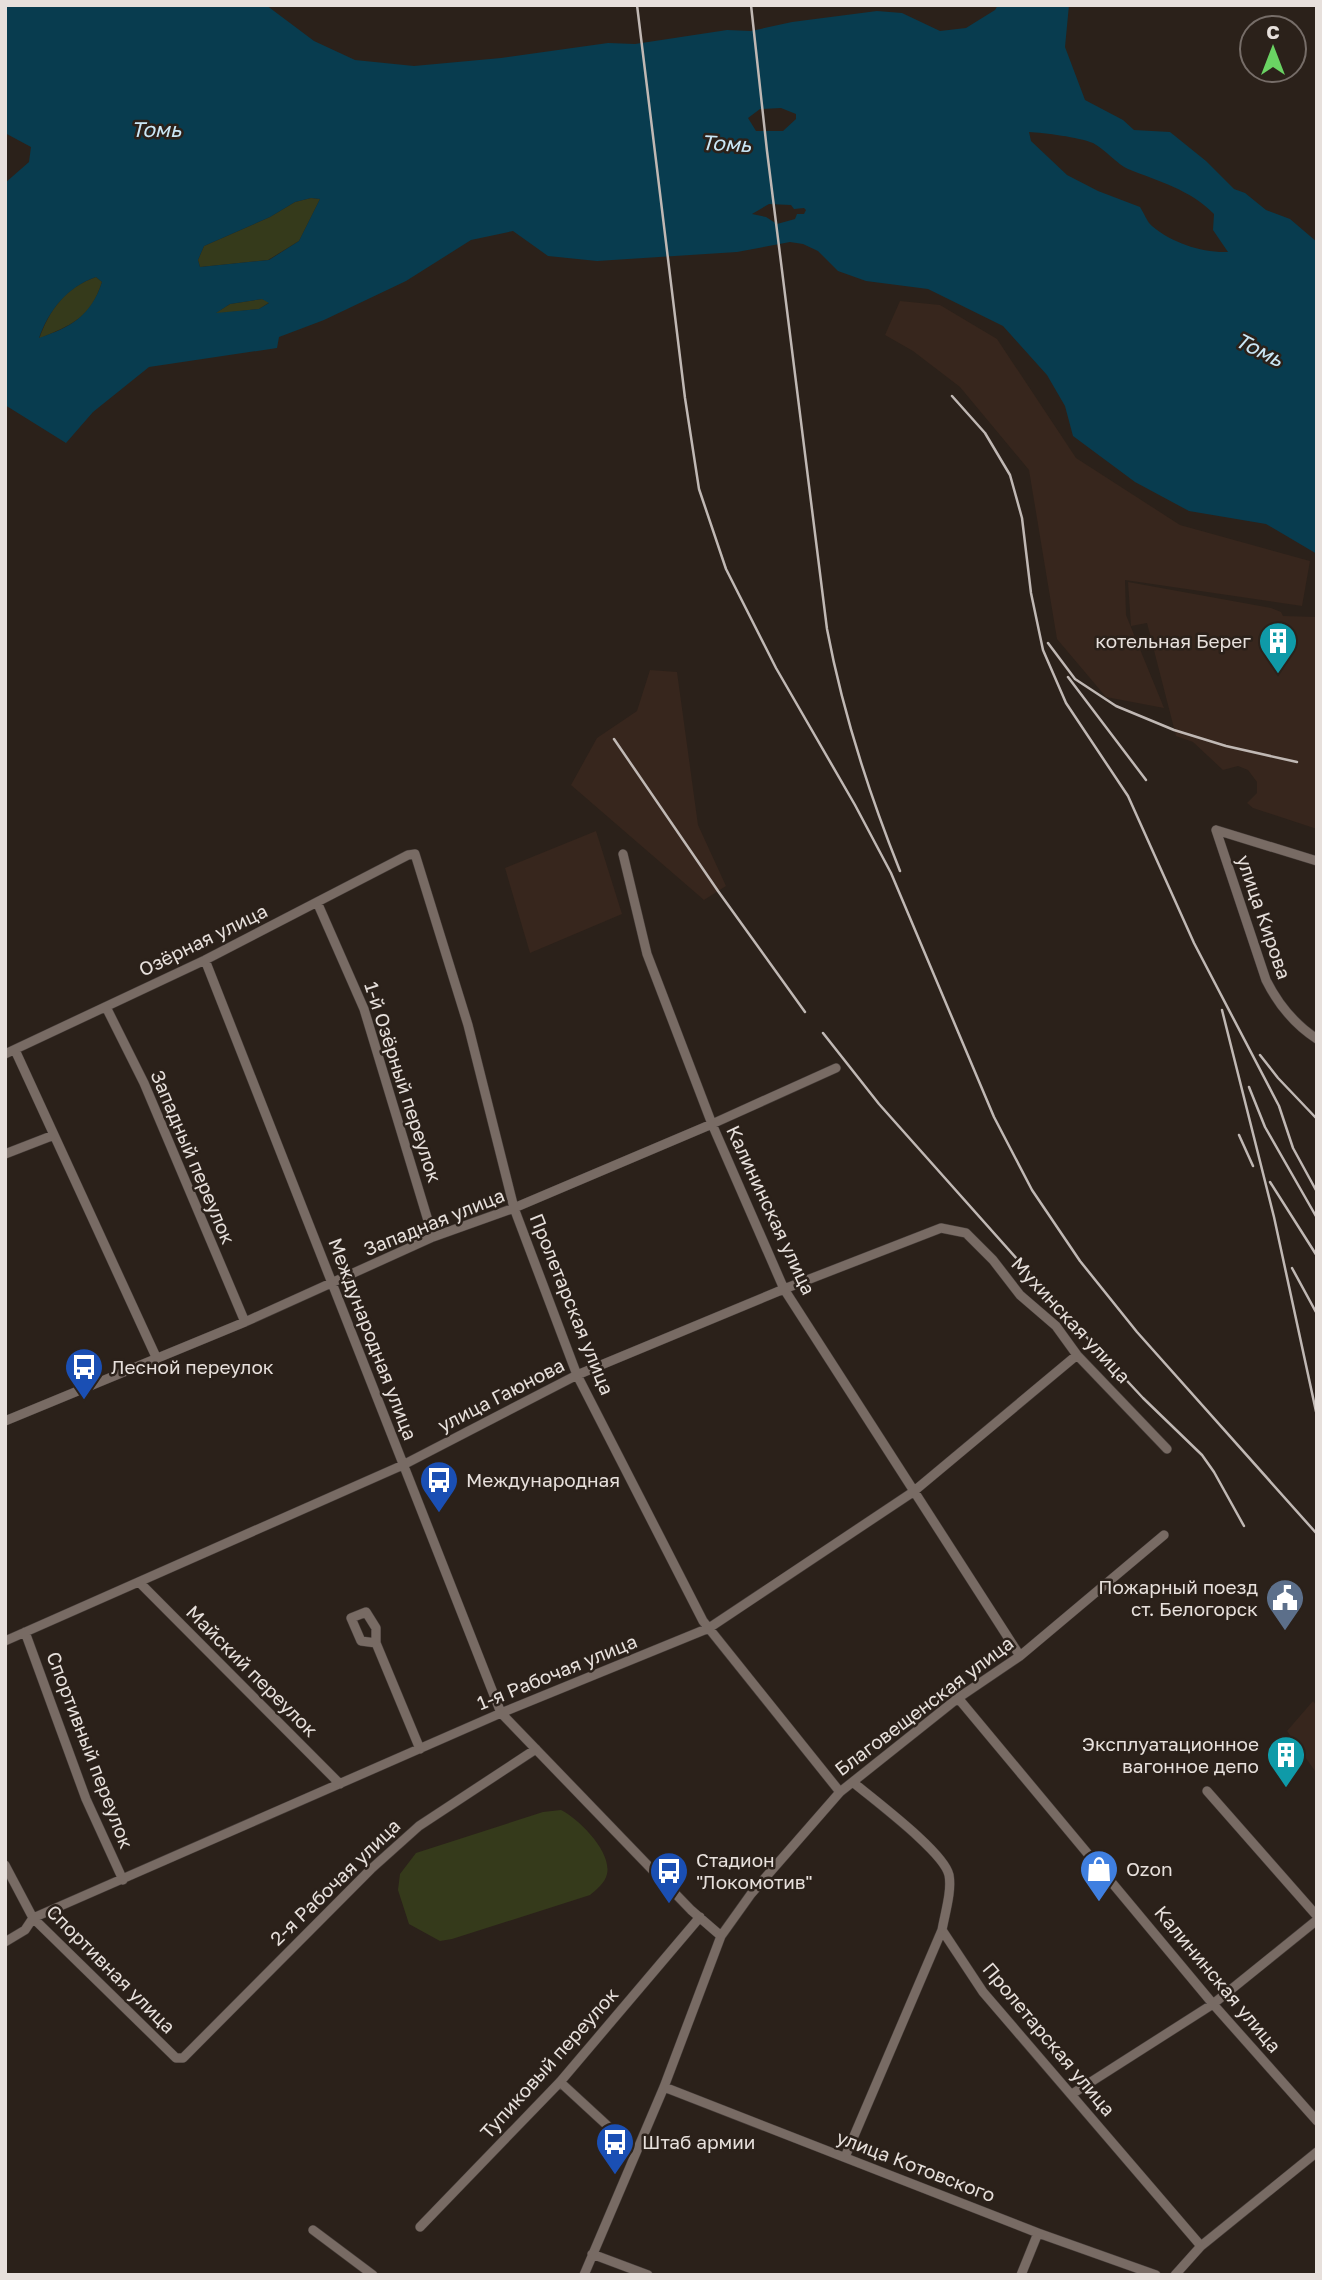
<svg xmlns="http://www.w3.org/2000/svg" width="1322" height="2280" viewBox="0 0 1322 2280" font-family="'Golos Text',sans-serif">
  <rect width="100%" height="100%" fill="#2b211a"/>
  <!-- industrial -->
  <path fill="#37261d" d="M900,301L940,305L997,339L1076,458L1180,525L1310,561L1302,606L1125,580L1126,615L1164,708L1106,697L1057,639L1029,470L960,387L913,351L885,335Z
    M1128,582L1271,608L1281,612L1283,616L1317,617V829L1253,808L1247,803L1257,793V782L1248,770L1238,766L1223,770L1193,742L1176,736L1147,623L1131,626Z
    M650,670L677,672L698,825L726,886L704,900L571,785L597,738L637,711Z
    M596,831L622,914L530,953L505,868Z
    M1313,1701L1317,1706V1774L1287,1731Z"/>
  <!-- green -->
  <path fill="#353a1b" d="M311,198L320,199L299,241L268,260L200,267L198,260L204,246L270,217L295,202Z
    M96,277L102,282C90,319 72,324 39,339C50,309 65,288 96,277Z
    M262,299L270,302L259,309L214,314L230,304Z
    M561,1810C579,1819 612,1852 607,1874C605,1883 596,1890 590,1895L452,1939L440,1941L409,1924L398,1890L400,1874L416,1853L543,1812Z"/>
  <!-- water -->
  <path fill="#083c4f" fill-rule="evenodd" d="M5,5H266L314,41L355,60L414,66L501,58L608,43L635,44L727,30L751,31L792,22L877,11L902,13L940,31L966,28L995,10L998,5H1069L1065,47L1085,100L1123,120L1134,130L1170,132L1206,161L1234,189L1245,193L1266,210L1290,219L1317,242V554L1266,524L1189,511L1135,482L1073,436L1065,406L1047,375L1003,326L928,289L866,281L838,271L818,251L803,244L790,242L737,252L597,261L548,256L513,231L471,240L406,281L324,320L279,337L277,348L149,367L93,412L66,443L5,405V183L29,162L31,147L5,133ZM781,108L796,114V119L783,131H756L748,118L760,109ZM1029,132C1045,133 1078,137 1093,143C1106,150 1118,165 1128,169C1158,181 1191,190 1214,214L1213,230L1228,252C1202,253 1172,243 1152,226C1147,222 1144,213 1140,207L1098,191L1067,175L1031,141ZM311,198L320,199L299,241L269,260L200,267L198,260L204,246L270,217L295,202ZM769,204L791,205L794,209L804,208L806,210L804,214H797L795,219L777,224L766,217L752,214ZM96,277L102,282C91,316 71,327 39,338C49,310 67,287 96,277ZM262,299L269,303L259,309L216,313L230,304Z"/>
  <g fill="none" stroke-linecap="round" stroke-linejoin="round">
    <defs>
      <path id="minor" d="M1216,830L1266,980C1278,1004 1294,1024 1317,1039
        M1216,830L1317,861
        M623,854L647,954L712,1124L784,1289L1020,1656
        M317,902L364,1009L433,1237
        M205,960L501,1713L691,1910L721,1936
        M106,1007L144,1083L245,1322
        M15,1050L157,1359
        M5,1054L205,960L408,855L415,854L468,1025L514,1208L577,1375L703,1621L840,1792
        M5,1154L54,1135
        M5,1421L245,1322L433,1237L514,1208L712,1124L836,1068
        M139,1582L340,1784
        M25,1632L86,1799L123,1880
        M5,1641L403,1465L577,1375L784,1289L941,1228L966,1233L993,1260L1020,1295L1056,1326L1077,1355L1167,1449
        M376,1643L361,1641L351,1618L366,1612L376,1628V1643L420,1749
        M958,1698L1213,2004L1317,2121
        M854,1783C874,1800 944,1852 949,1875C952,1891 945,1913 942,1930L983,1992L1201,2246
        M1207,1791L1317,1916
        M5,1865L33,1918L176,2058H183L371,1869L419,1826L536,1749
        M5,1942L25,1930L33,1918L501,1713L709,1628L913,1492L1077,1355
        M560,2082L636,2152
        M664,2087L1038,2233L1156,2275
        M1072,2094L1213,2004L1317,1920
        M845,2157L942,1930
        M420,2227L560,2082L700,1917
        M313,2230L373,2275
        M592,2254L648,2275
        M584,2275L664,2087L721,1936L751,1894L840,1792L958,1698L1020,1656L1164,1535
        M1021,2275L1038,2233
        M1175,2275L1201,2246L1317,2152"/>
    </defs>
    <!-- minor casing -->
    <use href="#minor" stroke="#463d39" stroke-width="10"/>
    <!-- minor -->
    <use href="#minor" stroke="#786b64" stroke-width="9"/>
    <!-- rail -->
    <path stroke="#c0b8b4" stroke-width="2.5" d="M637,5L685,398L699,489L726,569L776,668L855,805L891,873L994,1117L1032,1190L1080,1261L1137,1332L1317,1534
      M751,5L767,151L827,629C843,714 868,791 900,871
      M952,396L985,433L1010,475L1022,518L1031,593L1043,650L1066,703L1128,796L1194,943L1279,1106L1293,1148L1317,1192
      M1048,643L1075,679L1116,706L1174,730L1226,746L1297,762
      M1068,677L1146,780
      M614,739L718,891L805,1012
      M1222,1010L1274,1217L1317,1416
      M823,1033L879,1104L1090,1341L1143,1398L1202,1455L1214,1472L1244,1526
      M1260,1055L1278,1078L1317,1119
      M1249,1087L1265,1127L1317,1218
      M1239,1135L1253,1166
      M1270,1182L1317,1256
      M1292,1268L1317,1314"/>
  </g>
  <!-- icons -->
  <defs>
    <symbol id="building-pin" viewBox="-11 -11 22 30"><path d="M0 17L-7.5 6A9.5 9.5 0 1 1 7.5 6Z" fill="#0f9aa8" stroke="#2b211a"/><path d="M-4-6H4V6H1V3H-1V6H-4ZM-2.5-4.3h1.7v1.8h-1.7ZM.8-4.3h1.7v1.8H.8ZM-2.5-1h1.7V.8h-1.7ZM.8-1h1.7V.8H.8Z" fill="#fff"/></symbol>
    <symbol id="bus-pin" viewBox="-11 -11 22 30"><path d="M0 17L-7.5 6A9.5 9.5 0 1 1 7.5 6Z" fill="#1a4fb4" stroke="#2b211a"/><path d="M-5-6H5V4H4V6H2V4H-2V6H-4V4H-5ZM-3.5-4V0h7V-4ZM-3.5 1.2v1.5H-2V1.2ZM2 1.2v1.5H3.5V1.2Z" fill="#fff"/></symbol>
    <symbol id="civic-pin" viewBox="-11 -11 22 30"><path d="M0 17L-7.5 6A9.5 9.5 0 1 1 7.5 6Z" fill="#5c6f8a" stroke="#2b211a"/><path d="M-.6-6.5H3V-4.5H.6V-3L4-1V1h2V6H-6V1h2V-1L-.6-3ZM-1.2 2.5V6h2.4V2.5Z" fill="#fff"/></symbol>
    <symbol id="shop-pin" viewBox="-11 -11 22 30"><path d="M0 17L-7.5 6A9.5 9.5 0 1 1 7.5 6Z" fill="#3f7fe0" stroke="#2b211a"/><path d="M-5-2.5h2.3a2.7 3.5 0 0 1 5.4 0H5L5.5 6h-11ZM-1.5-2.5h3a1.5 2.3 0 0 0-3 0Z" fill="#fff"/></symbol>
  </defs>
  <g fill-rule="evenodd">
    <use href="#building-pin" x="1256" y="619" width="44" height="60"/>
    <use href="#bus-pin" x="62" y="1345" width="44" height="60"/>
    <use href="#bus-pin" x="417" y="1458" width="44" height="60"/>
    <use href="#civic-pin" x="1263" y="1576" width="44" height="60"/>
    <use href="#building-pin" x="1264" y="1733" width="44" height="60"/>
    <use href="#shop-pin" x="1077" y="1847" width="44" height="60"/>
    <use href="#bus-pin" x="647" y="1849" width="44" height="60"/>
    <use href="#bus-pin" x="593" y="2120" width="44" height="60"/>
  </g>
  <g text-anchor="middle" stroke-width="5" stroke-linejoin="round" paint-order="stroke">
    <!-- poi labels -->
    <g font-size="19" fill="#e7e0dc" stroke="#2b211a" text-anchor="start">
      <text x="1251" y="648" text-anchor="end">котельная Берег</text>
      <text x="111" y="1374">Лесной переулок</text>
      <text x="466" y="1487">Международная</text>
      <text x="1258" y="1594" text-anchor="end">Пожарный поезд<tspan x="1258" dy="22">ст. Белогорск</tspan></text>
      <text x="1259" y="1751" text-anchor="end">Эксплуатационное<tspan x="1259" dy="22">вагонное депо</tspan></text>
      <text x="696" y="1867">Стадион<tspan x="696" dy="22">"Локомотив"</tspan></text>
      <text x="1126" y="1876">Ozon</text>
      <text x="642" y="2149">Штаб армии</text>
    </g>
    <!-- street labels -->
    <g font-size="19" fill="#e7e0dc" stroke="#2b211a">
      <text transform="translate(1264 917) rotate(71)" y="7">улица Кирова</text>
      <text transform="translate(203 940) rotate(-26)" y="7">Озёрная улица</text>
      <text transform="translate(403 1082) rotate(72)" y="7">1-й Озёрный переулок</text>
      <text transform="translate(193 1157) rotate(67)" y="7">Западный переулок</text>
      <text transform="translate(771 1210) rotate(65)" y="7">Калининская улица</text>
      <text transform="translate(434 1222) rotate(-22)" y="7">Западная улица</text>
      <text transform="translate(572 1304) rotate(68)" y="7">Пролетарская улица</text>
      <text transform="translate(1071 1320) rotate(47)" y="7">Мухинская улица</text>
      <text transform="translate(373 1339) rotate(69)" y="7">Международная улица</text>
      <text transform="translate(501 1395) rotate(-27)" y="7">улица Гаюнова</text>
      <text transform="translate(252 1671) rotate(45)" y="7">Майский переулок</text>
      <text transform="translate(557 1672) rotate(-22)" y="7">1-я Рабочая улица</text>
      <text transform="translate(924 1706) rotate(-37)" y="7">Благовещенская улица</text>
      <text transform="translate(90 1750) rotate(69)" y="7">Спортивный переулок</text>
      <text transform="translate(335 1882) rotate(-44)" y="7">2-я Рабочая улица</text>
      <text transform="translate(111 1969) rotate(45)" y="7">Спортивная улица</text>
      <text transform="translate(1218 1979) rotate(50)" y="7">Калининская улица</text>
      <text transform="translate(1049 2039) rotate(50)" y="7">Пролетарская улица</text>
      <text transform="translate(549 2063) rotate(-48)" y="7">Тупиковый переулок</text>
      <text transform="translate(916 2166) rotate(21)" y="7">улица Котовского</text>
    </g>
    <!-- water labels -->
    <g font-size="21" font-style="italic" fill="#cae7f6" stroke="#2b211a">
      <text x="156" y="137">Томь</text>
      <text transform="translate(726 144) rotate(3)" y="7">Томь</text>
      <text transform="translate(1259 350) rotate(27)" y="7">Томь</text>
    </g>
  </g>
  <!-- border -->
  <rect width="1322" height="2280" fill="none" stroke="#e7e0dc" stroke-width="14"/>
  <!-- north arrow -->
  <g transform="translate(1273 49)"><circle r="33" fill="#2b211a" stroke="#766d68" stroke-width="2"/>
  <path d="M0-5L12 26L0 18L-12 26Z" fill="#6ad363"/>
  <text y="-10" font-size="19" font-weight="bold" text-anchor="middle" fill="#e7e0dc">С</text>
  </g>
</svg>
